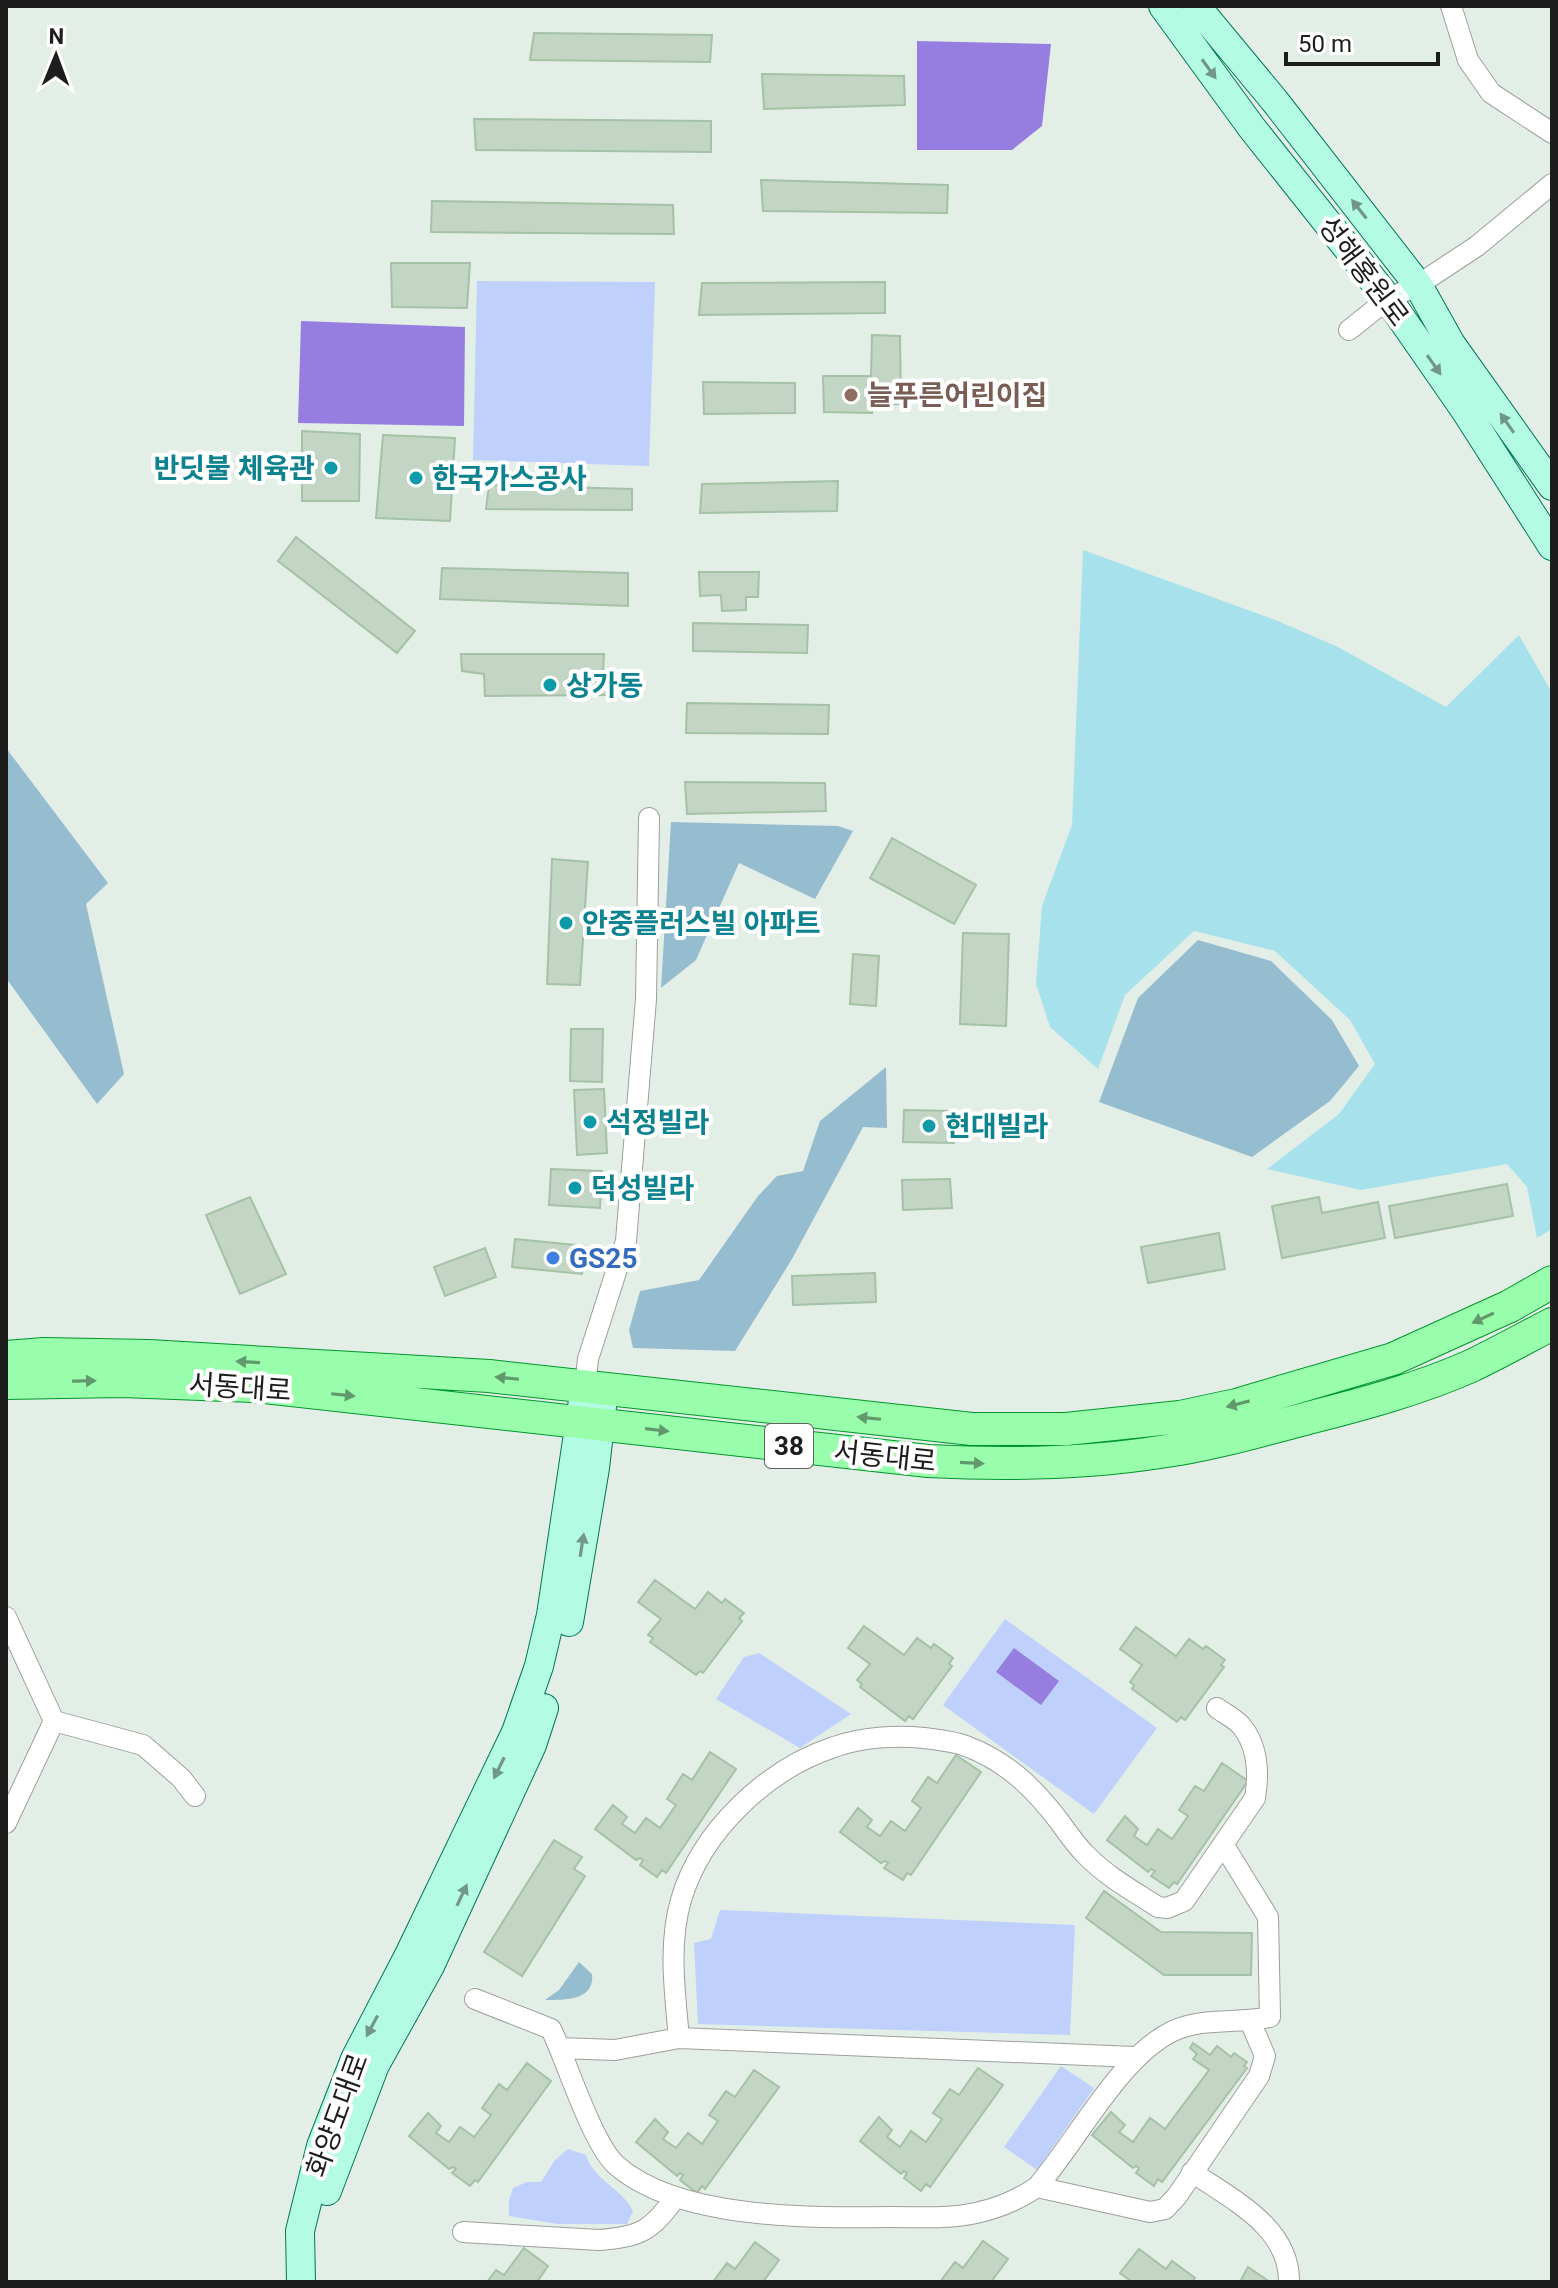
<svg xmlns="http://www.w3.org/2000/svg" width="1558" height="2288" viewBox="0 0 1558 2288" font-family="Roboto,'Noto Sans KR',sans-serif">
  <rect width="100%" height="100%" fill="#e3efe6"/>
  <!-- grass -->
  <path fill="#a7e1eb" d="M1083,550L1278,621L1338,647L1446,707L1519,635L1552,693V1229L1537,1238L1527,1187L1507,1164L1361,1190L1267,1169L1339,1114L1375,1064L1350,1020L1275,951L1194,931L1125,995L1098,1069L1050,1027L1036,984L1042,906L1072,825Z"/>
  <!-- forest -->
  <path fill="#96bccf" d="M6,748L108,883L86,904L124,1074L97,1104L6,978Z
    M671,822L838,826L853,831L815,899L739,863L696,960L661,988Z
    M1198,940L1271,961L1332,1020L1359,1066L1330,1101L1252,1157L1099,1102L1138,998Z
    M886,1067L887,1128L863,1127L792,1259L735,1351L633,1348L629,1330L640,1291L699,1280L758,1196L777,1176L803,1171L820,1121Z
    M579,1962L592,1974C595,2001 565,2000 545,2000L559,1990Z"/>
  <!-- park -->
  <path fill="#bed0fb" d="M477,281L655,282L649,466L473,460Z
    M1005,1619L1157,1728L1094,1814L943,1705Z
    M759,1653L851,1714L800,1748L716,1699L744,1657Z
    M720,1910L1075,1925L1070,2035L698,2024L694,1943L711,1939Z
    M1061,2066L1094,2088L1037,2170L1004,2147Z
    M568,2149L586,2155C594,2181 621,2187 633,2211L627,2224H558L509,2216V2200L513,2188L527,2182H541L555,2160Z"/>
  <!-- pitch -->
  <path fill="#967ee0" d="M917,41L1051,44L1042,126L1012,150H917Z
    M301,321L465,327L464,426L298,423Z
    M1014,1648L1059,1681L1041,1705L996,1672Z"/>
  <!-- building -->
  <path fill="#c3d5c4" stroke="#a5c1a7" stroke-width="2" d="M534,33L712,35L710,62L530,60Z
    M762,74L904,76L905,105L764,109Z
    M474,119L711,121V152L476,150Z
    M761,180L948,185L947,213L763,211Z
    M432,201L673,205L674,234L431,232Z
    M391,263H470L467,308L392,307Z
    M885,282V313L699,315L702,283Z
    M872,335L900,336L901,404L873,405L872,413L824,412L823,376H871Z
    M703,382L795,383V413L704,414Z
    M302,431L360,434L359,501H302Z
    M383,435L455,438L450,521L376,518Z
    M838,481L837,511L700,513L702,484Z
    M489,485L632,489V510L486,509Z
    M296,537L415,631L397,653L278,561Z
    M442,568L628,573V606L440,599Z
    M699,572H759L758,597H746V610L722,611L721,595L700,596Z
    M693,623L808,625L807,653L693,651Z
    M461,654H604L603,673L616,675V695L485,696L484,674L462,671Z
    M687,703L829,705L828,734L686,733Z
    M685,782L825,783L826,811L687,814Z
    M892,838L976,885L954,924L870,878Z
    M552,859L588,862L580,985L547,984Z
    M963,933L1009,934L1006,1026L960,1024Z
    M853,954L879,956L876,1006L850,1004Z
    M571,1029H603L602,1082L570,1081Z
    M604,1089L607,1153L577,1155L574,1090Z
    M904,1110L955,1111L954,1143L903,1142Z
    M551,1169L602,1171L600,1208L549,1205Z
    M950,1179L952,1208L903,1210L902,1180Z
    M1507,1184L1513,1216L1395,1238L1389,1206Z
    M250,1197L286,1274L240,1294L206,1215Z
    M1319,1197L1322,1213L1378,1202L1385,1238L1282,1258L1272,1206Z
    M1219,1233L1225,1269L1148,1283L1141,1247Z
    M515,1239L585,1246L582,1274L512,1267Z
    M485,1248L496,1277L445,1296L434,1267Z
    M875,1273L876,1302L793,1305L792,1276Z
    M655,1580L695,1609L708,1592L722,1603L725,1599L744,1613L739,1618L742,1621L703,1673L700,1671L696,1675L650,1642L653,1638L648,1635L661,1619L638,1602Z
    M864,1626L904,1655L917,1638L931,1648L934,1644L953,1658L949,1664L952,1666L913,1719L909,1716L905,1721L860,1687L862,1684L857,1680L870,1664L848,1648Z
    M1136,1627L1176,1656L1189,1639L1203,1649L1206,1646L1225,1660L1221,1665L1224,1667L1185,1720L1181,1717L1177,1722L1132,1689L1134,1685L1130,1682L1142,1665L1120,1649Z
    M710,1752L736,1769L666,1873L662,1870L657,1877L640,1865L643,1860L640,1858L636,1860L595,1829L613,1805L627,1817L622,1824L635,1833L646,1818L660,1828L676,1805L667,1799L683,1774L692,1780Z
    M956,1755L981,1772L911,1875L907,1873L903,1880L884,1868L888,1863L885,1861L881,1863L840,1832L858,1808L872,1820L867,1827L880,1836L891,1821L905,1831L921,1808L912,1801L928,1777L937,1783Z
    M1222,1763L1248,1781L1177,1884L1174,1882L1169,1888L1151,1876L1155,1871L1151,1869L1148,1872L1107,1840L1125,1816L1138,1829L1134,1836L1147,1845L1158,1829L1172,1839L1188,1816L1179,1810L1195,1786L1204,1791Z
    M554,1840L582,1857L574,1869L585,1876L522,1976L484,1952Z
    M1104,1891L1161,1932L1252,1933L1251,1975H1164L1086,1918Z
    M1193,2043L1210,2055L1217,2046L1231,2057L1234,2053L1247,2062L1244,2066L1247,2068L1162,2182L1158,2179L1154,2186L1136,2173L1139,2168L1136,2166L1133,2168L1092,2135L1111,2112L1125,2125L1119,2132L1133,2142L1150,2118L1165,2129L1209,2070L1193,2059L1197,2054L1190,2048Z
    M527,2063L551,2081L478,2182L475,2180L470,2186L452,2173L456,2169L453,2167L449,2169L409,2136L428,2113L441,2126L436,2133L449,2142L460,2127L474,2137L491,2115L482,2108L499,2084L507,2090Z
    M978,2068L1003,2085L930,2187L926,2184L921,2191L904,2178L907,2173L904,2171L901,2174L860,2141L879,2117L892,2130L887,2137L900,2147L911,2131L926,2142L942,2119L933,2113L950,2089L959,2095Z
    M754,2070L779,2087L705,2189L702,2186L697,2193L680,2180L683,2175L680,2173L677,2176L636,2142L655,2119L668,2132L663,2139L676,2148L688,2133L702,2144L718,2121L709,2115L726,2091L735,2097Z
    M983,2241L1008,2259L991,2282H940L955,2262L963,2268Z
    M755,2242L779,2260L763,2282H713L727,2263L735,2269Z
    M524,2248L548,2266L537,2282H487L496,2270L504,2275Z
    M1139,2249L1166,2269L1172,2261L1195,2278L1192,2282H1132L1120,2273Z
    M1248,2267L1270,2282H1240Z"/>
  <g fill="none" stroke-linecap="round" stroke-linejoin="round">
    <defs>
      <path id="street" d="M1451,6L1468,60L1491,93L1552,133
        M1349,330L1388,299L1418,285L1477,246L1552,184
        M585,1387L588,1359L626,1241L646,999L649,818
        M6,1617L54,1721L6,1823
        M54,1721L143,1745L181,1778L195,1796
        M475,1999L551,2029C567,2062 592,2143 616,2165C678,2220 813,2218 892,2217C919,2217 949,2219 976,2213C999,2208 1018,2200 1037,2187C1077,2141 1120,2056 1173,2031C1203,2017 1238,2024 1270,2017L1268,1917L1223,1844
        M679,2038C675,1994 668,1944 681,1900C701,1831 767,1769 834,1747C862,1737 896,1735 924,1738C938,1740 953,1741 966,1746C1006,1761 1034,1788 1059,1821C1067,1832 1075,1844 1085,1854C1106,1876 1133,1891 1158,1907L1167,1908L1184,1901L1255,1798C1259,1774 1258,1748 1243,1728C1238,1720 1225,1714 1217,1708
        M560,2048L615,2050L679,2038L1134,2057
        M1192,2172C1231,2199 1290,2227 1289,2282
        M1037,2187L1150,2212L1165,2209L1177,2196L1259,2076L1265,2056L1250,2021
        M463,2232L599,2240C640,2237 651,2231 675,2198"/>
      <path id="secondary" d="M1163,6L1252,128L1388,299L1465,410L1552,546
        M1196,6L1274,100L1418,285L1451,344L1552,486
        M569,1622L595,1468L604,1389
        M327,2191L375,2065L430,1966L532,1745L544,1708
        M301,2282L300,2231L321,2146L355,2059L408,1957L516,1732L539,1666L551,1615L585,1387"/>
      <path id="primary" d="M6,1357L44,1354L149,1356L489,1376L972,1429H1066L1180,1417L1236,1405L1393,1359L1510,1306L1552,1282
        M6,1383L122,1381L254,1386L928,1461C1006,1465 1083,1464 1160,1452C1210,1445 1259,1431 1308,1418C1363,1404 1419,1389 1471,1366C1498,1353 1525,1338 1552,1324"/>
    </defs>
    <!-- street casing -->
    <use href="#street" stroke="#9e9e9e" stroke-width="22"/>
    <!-- secondary casing -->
    <use href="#secondary" stroke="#027657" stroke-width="30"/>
    <!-- primary casing -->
    <use href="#primary" stroke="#00962c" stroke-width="34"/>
    <!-- street -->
    <use href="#street" stroke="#fff" stroke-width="20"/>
    <!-- secondary -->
    <use href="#secondary" stroke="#b4fbe4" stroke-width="28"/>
    <!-- primary -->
    <use href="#primary" stroke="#98feac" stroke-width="32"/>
  </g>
  <!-- one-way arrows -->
  <defs><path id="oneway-solid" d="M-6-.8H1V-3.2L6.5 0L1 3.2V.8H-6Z" transform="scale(2)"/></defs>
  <g fill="#70978a">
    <use href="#oneway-solid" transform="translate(1209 69) rotate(54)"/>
    <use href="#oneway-solid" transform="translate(1359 209) rotate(-128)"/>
    <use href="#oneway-solid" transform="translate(1434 365) rotate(55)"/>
    <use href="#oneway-solid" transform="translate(1507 423) rotate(-125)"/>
    <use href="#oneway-solid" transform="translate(582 1545) rotate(-81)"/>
    <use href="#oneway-solid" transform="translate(499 1768) rotate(116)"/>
    <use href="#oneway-solid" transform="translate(462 1895) rotate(-65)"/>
    <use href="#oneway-solid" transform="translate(372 2026) rotate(118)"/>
  </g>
  <g fill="#61996c">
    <use href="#oneway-solid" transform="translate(1483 1318) rotate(155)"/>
    <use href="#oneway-solid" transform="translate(248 1362) rotate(-177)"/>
    <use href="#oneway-solid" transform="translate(507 1378) rotate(-174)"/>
    <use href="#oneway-solid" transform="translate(84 1381) rotate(-1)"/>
    <use href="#oneway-solid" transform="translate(343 1395) rotate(6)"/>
    <use href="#oneway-solid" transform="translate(1238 1404) rotate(165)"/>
    <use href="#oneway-solid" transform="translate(869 1418) rotate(-174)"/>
    <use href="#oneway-solid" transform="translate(657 1430) rotate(7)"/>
    <use href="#oneway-solid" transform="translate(972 1463) rotate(3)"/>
  </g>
  <!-- markers -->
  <circle fill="#8d6e63" stroke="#fff" stroke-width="3" cx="851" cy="395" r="8"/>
  <g fill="#0f9aa8" stroke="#fff" stroke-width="3">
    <circle cx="331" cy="468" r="8"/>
    <circle cx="416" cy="478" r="8"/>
    <circle cx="550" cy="685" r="8"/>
    <circle cx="566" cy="923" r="8"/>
    <circle cx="590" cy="1122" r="8"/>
    <circle cx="929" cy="1126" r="8"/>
    <circle cx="575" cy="1188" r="8"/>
  </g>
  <circle fill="#3f7fe0" stroke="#fff" stroke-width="3" cx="553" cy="1258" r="8"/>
  <g text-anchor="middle" stroke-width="8" stroke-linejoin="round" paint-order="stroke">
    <!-- shield labels -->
    <rect fill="#fff" stroke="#616161" stroke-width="2" x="765" y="1424" width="48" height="44" rx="6"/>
    <g font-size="26" font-weight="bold" fill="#1d1d1d">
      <text x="789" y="1455">38</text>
    </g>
    <!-- street labels -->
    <g font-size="28" fill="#1d1d1d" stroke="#fff">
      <text transform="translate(1364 271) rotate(53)" y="10">성해홍원로</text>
      <text transform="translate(240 1387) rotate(4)" y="10">서동대로</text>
      <text transform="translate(885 1456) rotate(6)" y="10">서동대로</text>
      <text transform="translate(337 2115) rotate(-70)" y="10">화양도대로</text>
    </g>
    <!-- education labels -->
    <g font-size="28" font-weight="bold" fill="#785e54" stroke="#fff" text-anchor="start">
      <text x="867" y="405">늘푸른어린이집</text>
    </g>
    <!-- culture labels -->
    <g font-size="28" font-weight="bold" fill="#0d838f" stroke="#fff" text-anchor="start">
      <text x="315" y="478" text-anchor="end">반딧불 체육관</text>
      <text x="432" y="488">한국가스공사</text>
      <text x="566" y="695">상가동</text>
      <text x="582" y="933">안중플러스빌 아파트</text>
      <text x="606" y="1132">석정빌라</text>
      <text x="945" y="1136">현대빌라</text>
      <text x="591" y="1198">덕성빌라</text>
    </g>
    <!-- shop labels -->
    <g font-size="28" font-weight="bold" fill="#366cbe" stroke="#fff" text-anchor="start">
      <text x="569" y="1268">GS25</text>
    </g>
  </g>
  <!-- border -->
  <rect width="1558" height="2288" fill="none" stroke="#1d1d1d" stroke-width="16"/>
  <!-- north arrow -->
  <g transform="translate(56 56) rotate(1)" stroke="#ffffff" stroke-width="6" paint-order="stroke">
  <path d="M0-6L14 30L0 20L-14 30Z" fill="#1d1d1d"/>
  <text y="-12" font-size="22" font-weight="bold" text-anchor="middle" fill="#1d1d1d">N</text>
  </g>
  <!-- scale -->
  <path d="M1286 52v12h152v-12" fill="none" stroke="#1d1d1d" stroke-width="4"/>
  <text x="1298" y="52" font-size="24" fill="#1d1d1d" stroke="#ffffff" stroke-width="6" paint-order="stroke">50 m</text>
</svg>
